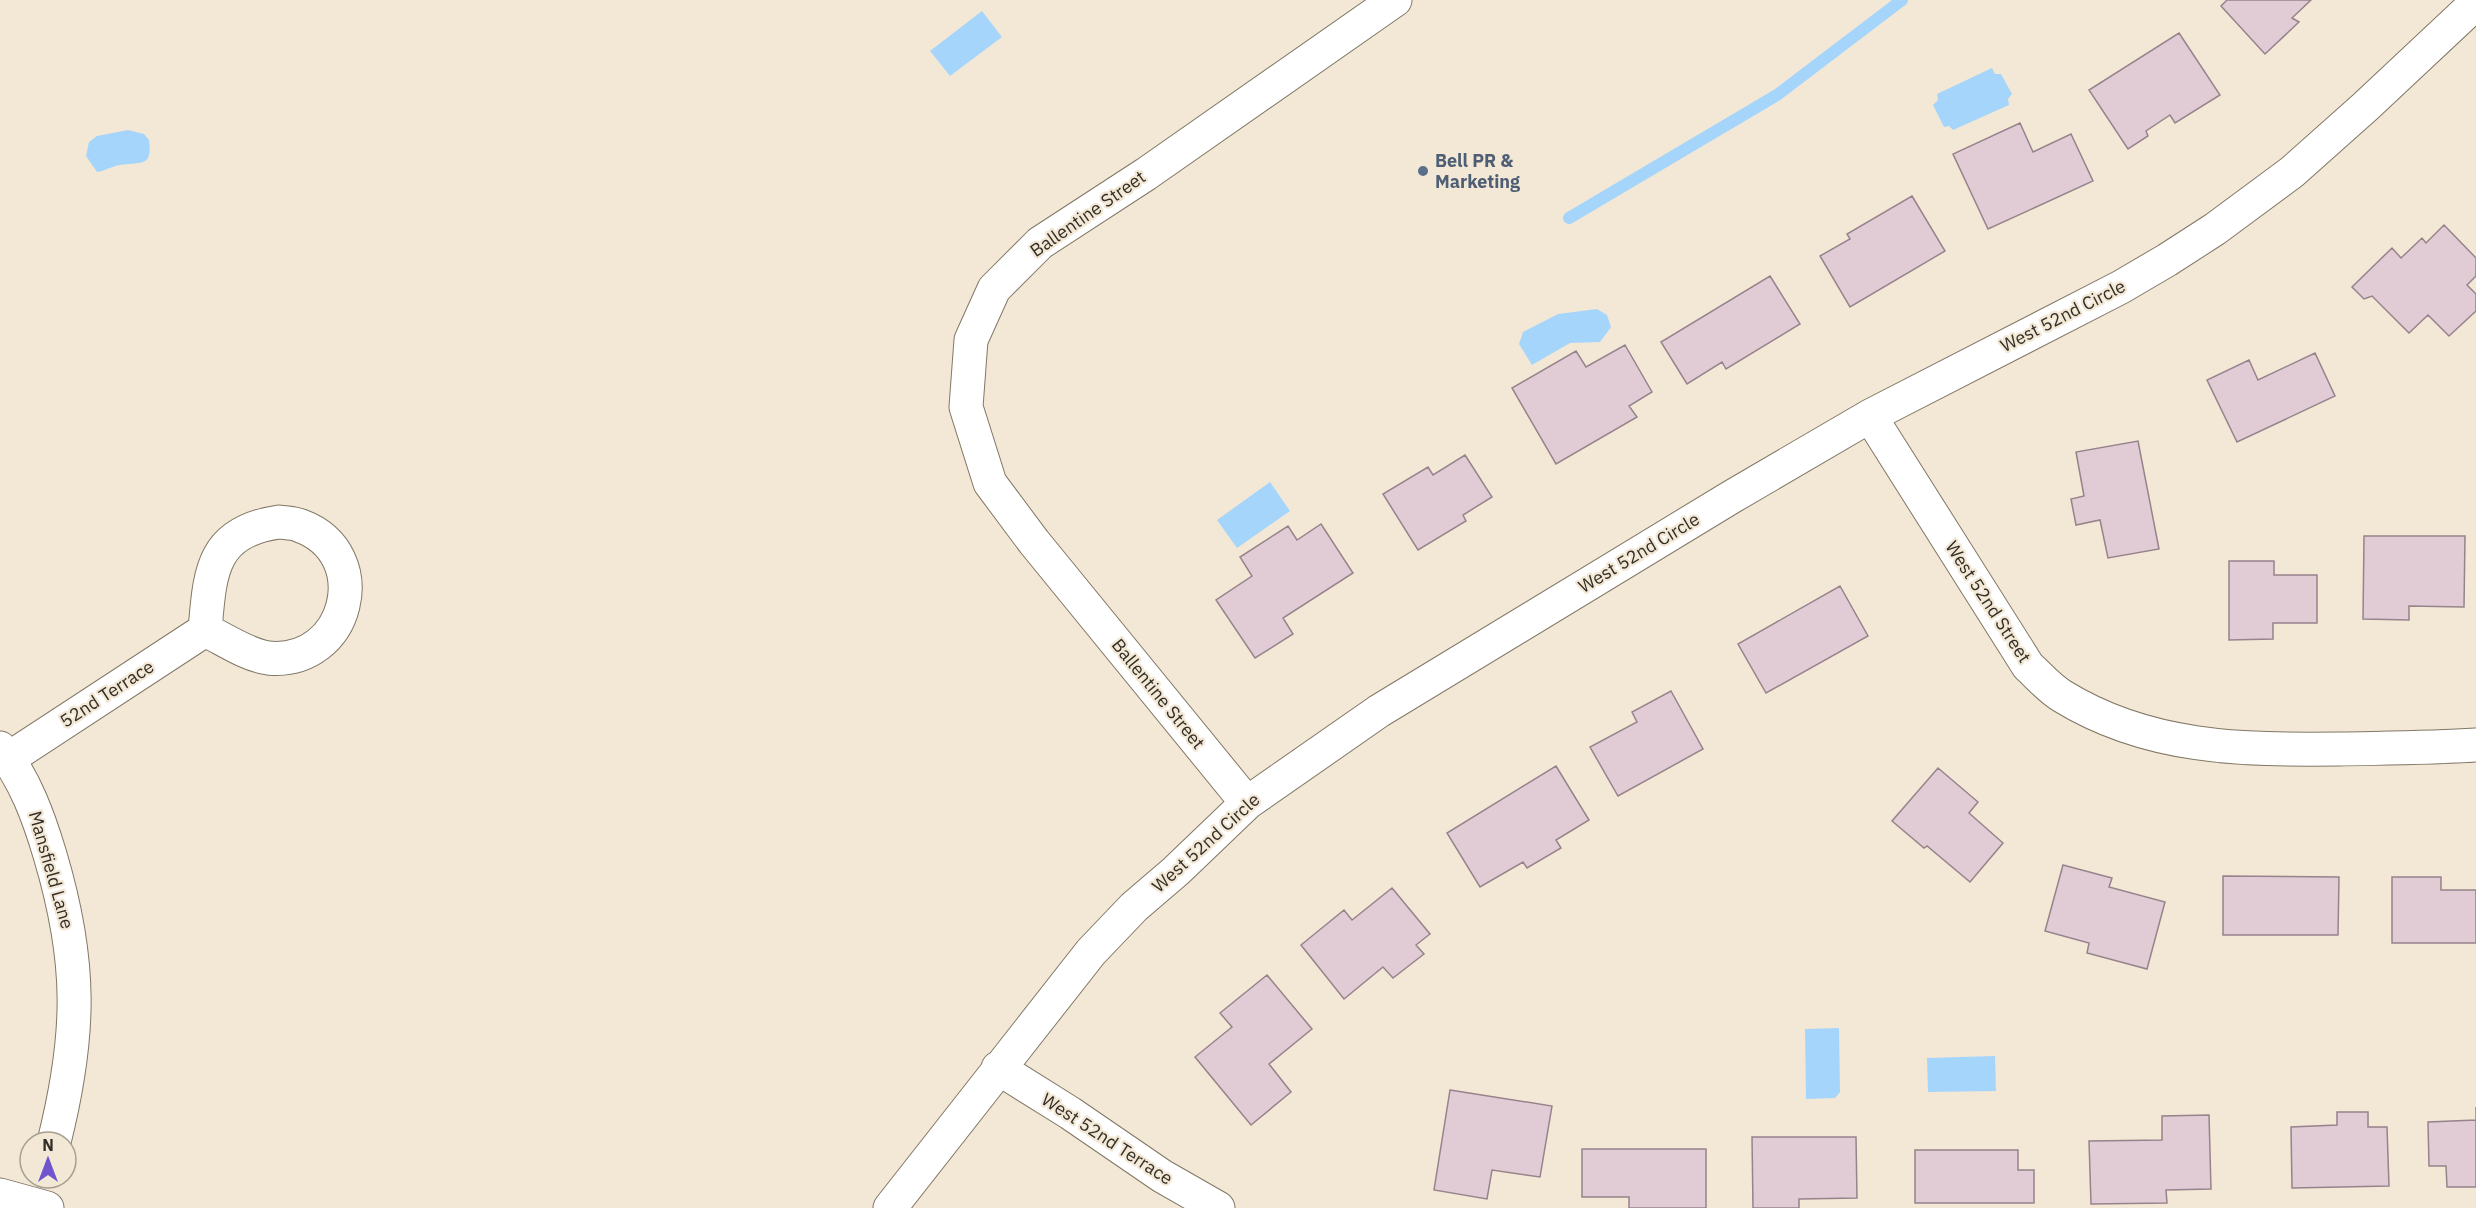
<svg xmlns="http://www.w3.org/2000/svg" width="2476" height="1208" viewBox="0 0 2476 1208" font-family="'IBM Plex Sans',sans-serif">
  <rect width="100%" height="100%" fill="#f3e8d5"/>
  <!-- water -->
  <path fill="#a6d5fc" d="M982,11L1002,37L950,76L930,51Z
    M1992,68L1995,74H2001L2012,94L2008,99L2009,105L1953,130L1949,126L1944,127L1933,105L1938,100L1937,94Z
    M128,130L144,134L149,140C153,168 140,162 120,165C112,166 105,171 97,172L86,156L89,142L97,136Z
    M1597,309L1607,315L1611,327L1600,342L1570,343L1532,365L1519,344L1523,332L1558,314Z
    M1270,482L1290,511L1237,548L1217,520Z
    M1839,1028L1840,1092L1835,1098L1806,1099L1805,1029Z
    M1995,1056L1996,1091L1928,1092L1927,1058Z"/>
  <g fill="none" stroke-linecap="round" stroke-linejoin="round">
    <!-- stream -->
    <path stroke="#a6d5fc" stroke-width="12" d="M1569,218L1777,95L1902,0"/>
  </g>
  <!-- building -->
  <path fill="#e1cbd5" stroke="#96838c" stroke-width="1.5" d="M2227,0H2311L2292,18L2299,22L2265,54L2221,6Z
    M2179,33L2220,95L2175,123L2170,115L2146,131L2148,136L2128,149L2089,90Z
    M2020,123L2033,152L2071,134L2093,181L1988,229L1953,154Z
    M1912,196L1945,251L1850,307L1820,256L1850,239L1847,234Z
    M2444,225L2476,258V276L2467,285L2476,294V311L2449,336L2428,315L2409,333L2372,296L2364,299L2352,287L2392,248L2401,258L2422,238L2426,243Z
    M1770,276L1800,324L1726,369L1722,362L1687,384L1661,342Z
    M1625,345L1652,392L1629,406L1637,417L1556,464L1512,388L1576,351L1586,367Z
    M2315,353L2335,396L2237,442L2207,380L2249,360L2258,380Z
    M2138,441L2159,549L2108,558L2100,520L2076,525L2071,499L2084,496L2076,452Z
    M1465,455L1492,497L1463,515L1466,521L1418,550L1383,494L1428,467L1433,475Z
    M1321,524L1353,573L1283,618L1293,634L1255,658L1216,600L1252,576L1240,557L1288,526L1297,540Z
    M2364,536H2465L2464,607L2409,606V620L2363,619Z
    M2229,561H2274V575H2317V623H2273V639L2229,640Z
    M1840,586L1868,636L1766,693L1738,644Z
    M1671,691L1703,749L1618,796L1590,747L1637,722L1632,712Z
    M1556,766L1589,820L1556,840L1561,848L1527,868L1523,862L1480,887L1447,833Z
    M1938,768L1978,802L1969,813L2003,843L1970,882L1927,846L1924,848L1892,821Z
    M2063,865L2112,878L2109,887L2165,902L2147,969L2087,953L2089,943L2045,931Z
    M2223,876L2339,877L2338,935H2223Z
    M2392,877H2441V890H2476V943H2392Z
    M1392,888L1430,934L1416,945L1424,954L1393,978L1383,967L1344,999L1301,945L1344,910L1352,920Z
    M1267,975L1312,1029L1269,1064L1291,1092L1251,1125L1195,1057L1232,1027L1220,1013Z
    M1450,1090L1552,1106L1540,1177L1492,1170L1487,1199L1434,1190Z
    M2476,1107V1187H2447L2446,1166H2429L2428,1122L2476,1120Z
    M2337,1112H2368V1127H2387L2389,1186L2292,1188L2291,1127L2337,1125Z
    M2209,1115L2211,1189L2166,1190L2167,1203L2091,1204L2089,1141L2162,1140V1116Z
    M1752,1137H1856L1857,1198L1799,1199V1208H1753Z
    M1582,1149H1706V1208H1629V1197H1582Z
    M1915,1150H2018V1170H2034V1203H1915Z"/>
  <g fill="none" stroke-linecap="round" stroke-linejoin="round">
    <defs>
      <path id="minor" d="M1870,416L2028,666C2038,675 2049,688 2062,696C2148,749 2242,750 2339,749C2385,748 2431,748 2476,745
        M279,522C286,523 295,523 301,526C376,554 349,666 268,658C247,655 224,639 205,630C210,572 211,532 279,522Z
        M0,748C25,779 39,818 50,855C82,962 81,1034 54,1142
        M8,759L205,630
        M1247,803L1034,542L990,483L966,407L971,340L994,289L1040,243L1146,174L1395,0
        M998,1068L1070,1113L1162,1176L1218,1208
        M0,1195L47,1208
        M890,1208L1091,952L1134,907L1176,871L1247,803L1379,711L1733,496L1870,416L2121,287L2167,260L2215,229L2292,172L2365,107L2476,3"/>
    </defs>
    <!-- minor casing -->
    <use href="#minor" stroke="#817766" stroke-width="35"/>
    <!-- minor -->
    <use href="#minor" stroke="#fff" stroke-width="33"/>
  </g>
  <!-- markers -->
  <circle fill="#5c6f8a" stroke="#f3e8d5" stroke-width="2" cx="1423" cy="171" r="6"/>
  <g text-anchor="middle" stroke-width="4.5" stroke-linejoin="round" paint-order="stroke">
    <!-- service labels -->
    <g font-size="18" font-weight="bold" fill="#4e5e75" stroke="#f3e8d5" text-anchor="start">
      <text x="1435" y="167">Bell PR &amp;<tspan x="1435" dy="21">Marketing</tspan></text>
    </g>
    <!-- street labels -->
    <g font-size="18" fill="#322e27" stroke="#f3e8d5">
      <text transform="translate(1088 214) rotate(-35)" y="6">Ballentine Street</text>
      <text transform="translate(2063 316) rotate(-27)" y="6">West 52nd Circle</text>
      <text transform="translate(1639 553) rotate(-31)" y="6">West 52nd Circle</text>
      <text transform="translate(1988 602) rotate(57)" y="6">West 52nd Street</text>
      <text transform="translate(107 694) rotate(-33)" y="6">52nd Terrace</text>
      <text transform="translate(1158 694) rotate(51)" y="6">Ballentine Street</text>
      <text transform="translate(1206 843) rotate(-42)" y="6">West 52nd Circle</text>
      <text transform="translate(51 870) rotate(74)" y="6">Mansfield Lane</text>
      <text transform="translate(1107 1139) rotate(33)" y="6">West 52nd Terrace</text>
    </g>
  </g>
  <!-- north arrow -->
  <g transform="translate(48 1160)"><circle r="28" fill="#f3e8d5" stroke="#a69e8f" stroke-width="1.5"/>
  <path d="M0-4.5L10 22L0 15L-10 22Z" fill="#6f54ce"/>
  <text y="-9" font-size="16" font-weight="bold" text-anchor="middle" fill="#322e27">N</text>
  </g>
</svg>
